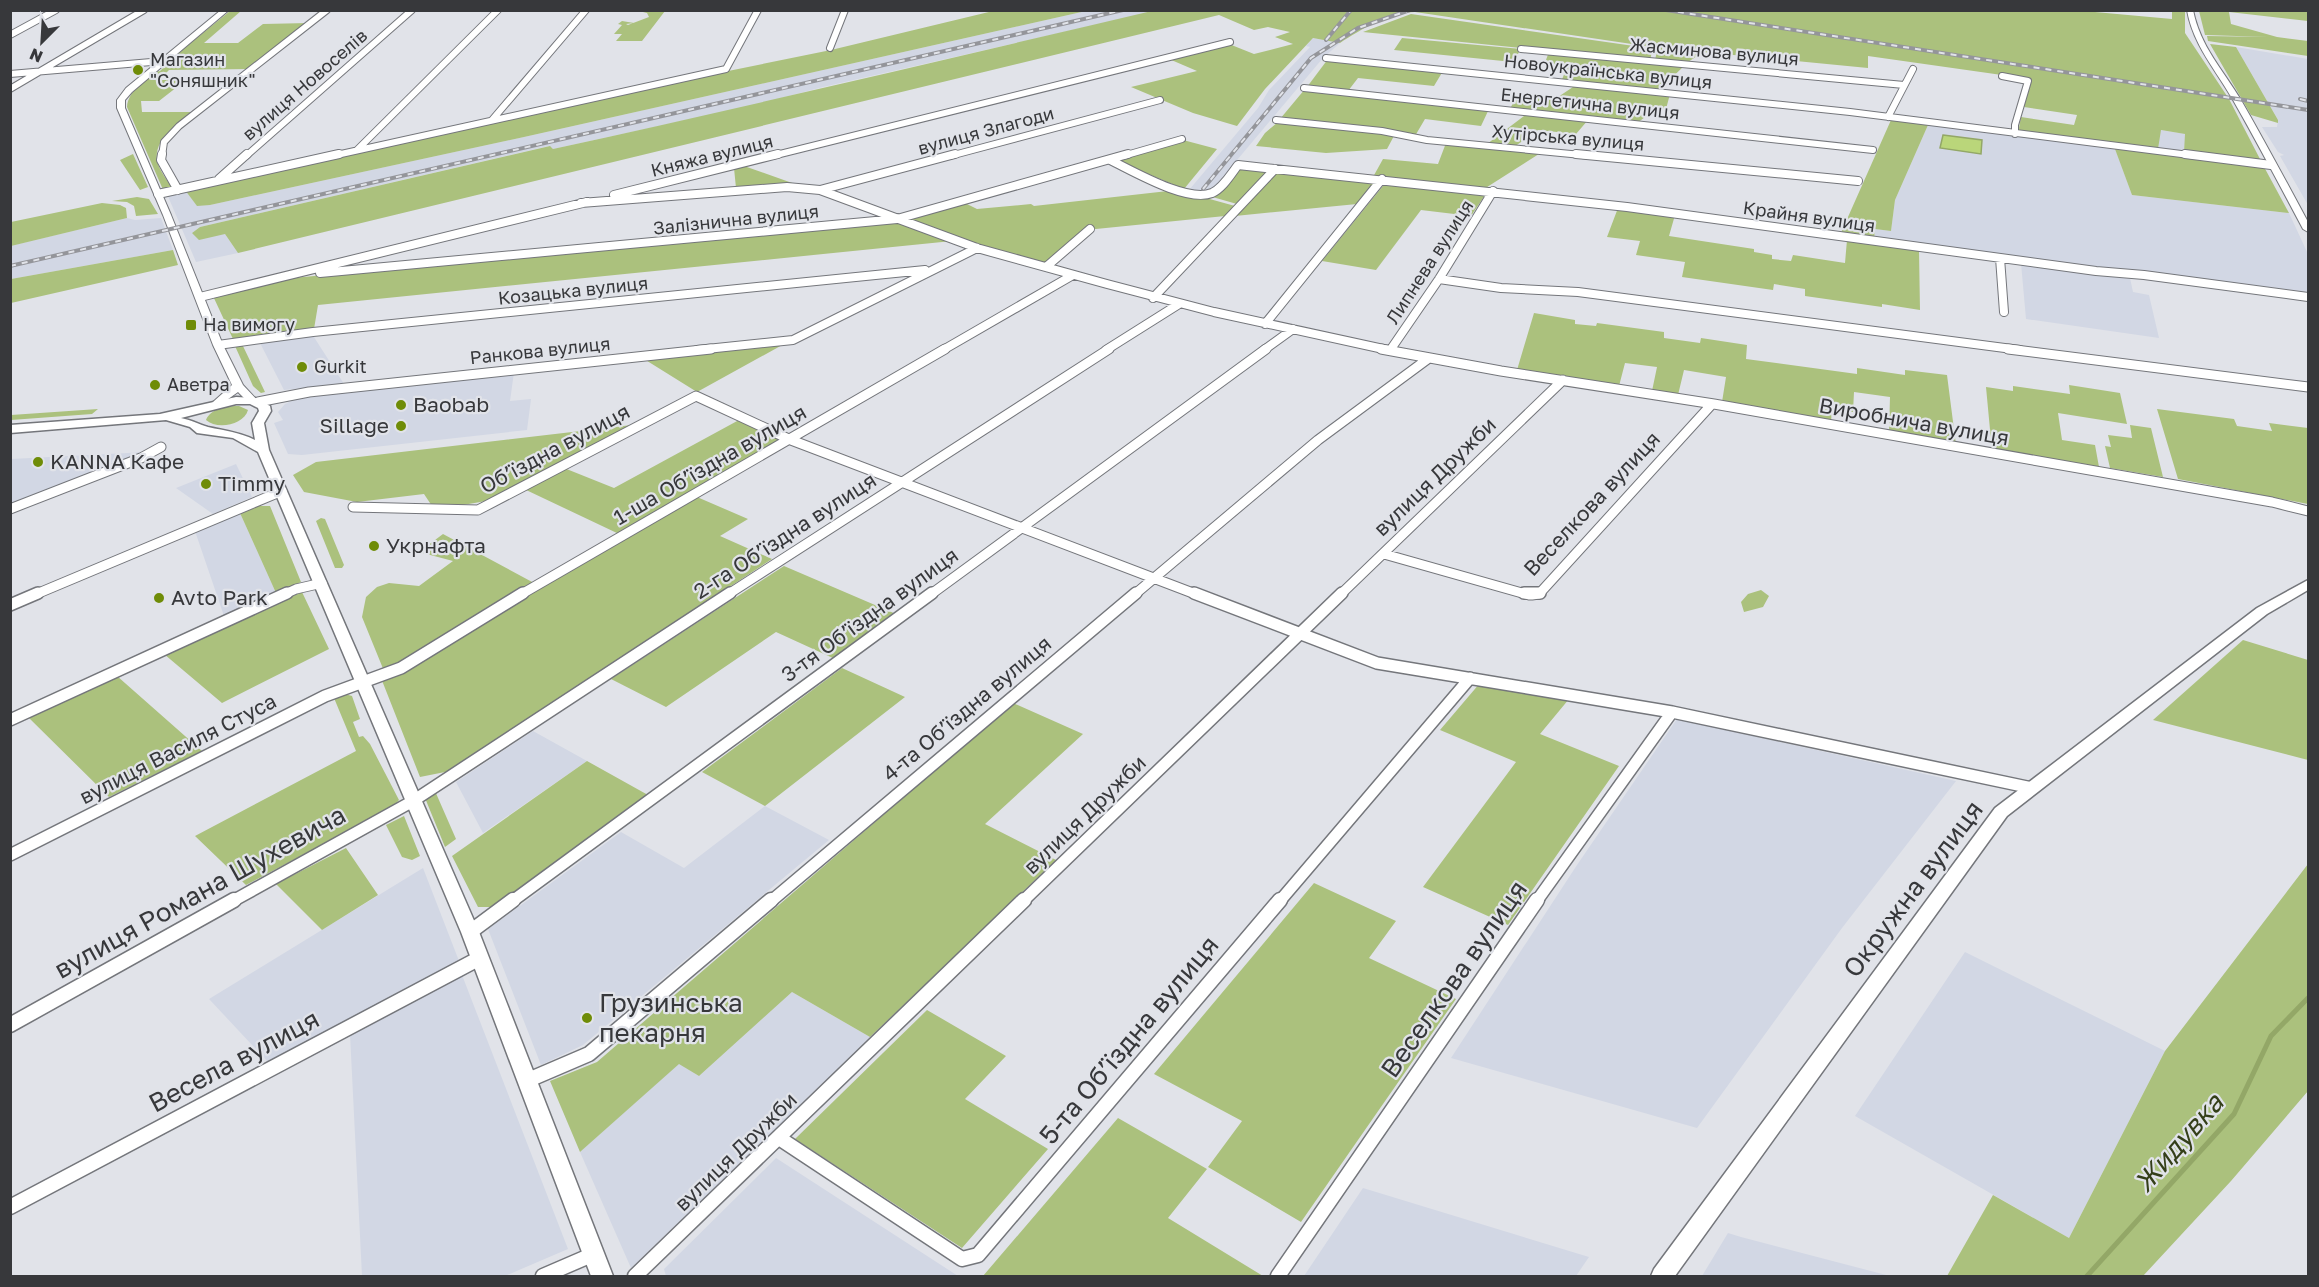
<svg xmlns="http://www.w3.org/2000/svg" width="2319" height="1287" viewBox="0 0 2319 1287" font-family="'Golos Text',sans-serif">
  <rect width="100%" height="100%" fill="#e1e3e9"/>
  <!-- built -->
  <path fill="#d2d7e4" d="M1086,11H1156L823,87L751,106L553,149L549,146L200,227L192,233L225,234L238,253L196,262L167,194L185,190L210,205L524,137Z
    M1313,38L1340,43L1323,58L1211,191L1201,193L1189,190L1258,108L1269,90L1310,47L1306,46Z
    M2236,47L2308,59V205L2280,156L2284,155L2278,152L2262,127H2277L2278,120Z
    M1928,125L2115,148L2132,195L2289,213L2308,254V292L2116,268V271L1874,239L1875,229L1891,231L1895,200Z
    M2160,130L2186,134L2184,152L2158,149Z
    M127,218L135,220L161,218L173,250L11,279L10,246Z
    M2021,263L2130,278L2133,292L2149,295L2159,338L2026,319Z
    M312,334L344,384L284,390L259,341Z
    M514,372L510,401L531,399L527,430L302,455L288,454L274,423L283,420L278,412L285,404L298,398Z
    M147,452L11,504V459Z
    M236,464L252,497L213,514L176,488Z
    M240,513L276,593L224,616L195,531Z
    M1677,719L1956,781L1842,928L1697,1128L1451,1058L1577,865Z
    M533,731L587,761L483,833L456,782Z
    M765,806L829,840L583,1045L541,1065L488,929L621,832L684,868Z
    M423,868L459,961L269,1063L209,999Z
    M1965,952L2165,1051L2069,1238L1855,1116Z
    M462,975L568,1249L505,1276H362L350,1034Z
    M792,992L870,1037L631,1268L580,1152L679,1063L699,1076Z
    M776,1158L958,1276H666L664,1269Z
    M1363,1188L1589,1257L1576,1276H1304Z
    M1728,1233L1741,1237L1890,1276H1702Z"/>
  <!-- green -->
  <path fill="#abc17d" d="M1156,10H2073L2172,19V11H2185V33L2229,99L2261,161L2184,152L2185,134L2161,130L2158,149L2018,133L2021,117L2074,125L2077,115L2024,107L2031,82L2023,78L1868,56V68L1703,52L1685,64L1655,60L1657,51L1652,47L1415,12C1389,13 1361,29 1340,43L1313,38L1265,89L1237,126L1193,113L1131,87L1197,71L1169,59L1229,44L1254,54L1293,44L1275,37L1290,32L1268,27L1254,30L1219,15L238,253L225,234L199,240L192,233L200,227L550,146L553,149C755,105 955,57 1156,10Z
    M230,11H241L204,43H238L263,24L309,23L250,69L169,70L159,80H186L159,101H141L142,112H193C179,124 154,138 157,160C158,169 168,181 173,189L164,192L127,107C128,91 144,82 156,72L160,71L163,68H160Z
    M639,11H665L642,41H616L622,34H614L622,25L618,24L622,21L634,23L626,24L628,25L649,17L647,13Z
    M993,11H1086L524,137L210,205L197,206L185,190L615,94L831,50Z
    M2199,11H2308V21L2229,12L2231,24L2277,37L2308,41V56L2208,41L2207,36L2268,37L2205,35Z
    M1411,14L1648,48L1652,51L1650,61L1363,32Z
    M1402,38L1521,49L1513,62L1394,50Z
    M2210,44L2236,47L2278,120V123L2251,115Z
    M1549,52L1684,66L1658,91L1561,82L1567,67L1544,65Z
    M1328,59L1443,71L1434,86L1358,78L1348,91L1307,87Z
    M1576,85L1670,94L1666,109H1656L1637,123L1510,109L1518,93L1558,97Z
    M1305,89L1489,109L1481,126L1425,119L1415,136L1280,119Z
    M1528,113L1588,120L1576,134L1538,130L1514,147L1487,144Z
    M1891,120L1928,125L1895,200L1891,231L1875,229L1874,239L1840,235Z
    M1278,122L1395,134L1387,149L1326,153L1256,146L1265,133Z
    M1183,140L1217,149L1184,189L1115,160Z
    M1446,143L1542,152L1484,189L1373,177L1383,159L1438,164Z
    M2115,149L2263,165L2289,213L2132,195Z
    M133,154L148,187L140,190L120,160Z
    M744,166L795,184L736,188L734,168Z
    M1240,167L1271,170L1237,204L1209,196Z
    M1277,171L1377,180L1357,204L1235,216Z
    M1387,181L1487,192L1471,216L1421,210L1376,270L1322,261Z
    M1177,190L1235,206L1225,216L1086,230L1045,264L1004,251L980,247L905,219L965,203L977,209L1031,204L1034,206Z
    M137,197L149,199L158,214L136,216L134,206L127,202L112,201Z
    M102,203L120,205L126,208L127,218L11,246V222Z
    M1618,208L1675,215L1669,236L1754,249V252L1772,255V259L1791,261L1793,255L1845,263L1847,240L1919,250L1920,310L1882,304V307L1805,296V289L1774,284L1773,290L1682,277L1685,262L1636,255L1640,241L1607,237Z
    M895,221L952,241L318,305L314,329L233,339L213,296L293,278Z
    M173,250L178,265L11,303V279Z
    M1534,313L1575,320V324L1596,326L1597,323L1664,332V338L1700,343L1701,338L1747,345L1746,359L1857,374V368L1905,375V370L1947,375L1956,445L1889,433L1890,397L1854,392L1853,412L1832,409L1831,422L1722,402L1726,377L1684,370L1678,395L1652,391L1657,367L1625,363L1619,386L1517,370Z
    M242,344L265,392L261,393L253,386L235,346Z
    M784,344L697,392L644,359L774,346Z
    M2069,385L2120,393L2127,424L2058,413L2062,440L2095,445L2099,467L1992,451L1986,387L2013,391V386L2070,394Z
    M239,406L248,410C244,425 217,430 206,420C211,408 227,406 239,406Z
    M98,409L92,414L11,420V415Z
    M2157,409L2234,419L2237,426L2272,431L2269,423L2308,428V504L2178,479Z
    M739,420L784,440L619,534L524,489L564,468L614,488Z
    M632,425L486,501L457,506H432L424,494L357,502L304,492L293,475L316,462Z
    M2130,425L2151,428L2163,477L2110,468L2105,446L2111,447L2108,435L2132,438Z
    M697,497L748,519L720,536L772,559L450,771L420,777L381,678Z
    M258,506H270L301,582L276,593L240,513Z
    M321,518L325,519L344,565L342,568H335L316,521Z
    M443,534L534,583L399,666L384,671L362,617L366,597L377,587L389,583L419,586L453,561L419,552Z
    M784,566L896,614L835,659L776,632L666,707L611,679Z
    M1761,590L1769,596L1763,607L1744,612L1741,602L1748,594Z
    M302,592L329,649L222,703L164,654Z
    M2243,640L2308,660V760L2153,720Z
    M842,668L905,697L765,806L702,772Z
    M117,676L202,751L109,797L28,717Z
    M1480,683L1569,699L1540,734L1619,766L1508,925L1423,887L1516,762L1440,730Z
    M345,694L352,696L360,719L353,722L359,737L363,736L370,744L399,800L393,807L246,885L195,836L356,751L334,698Z
    M1013,703L1083,734L985,824L1056,860L870,1037L792,992L699,1076L679,1064L580,1152L550,1081L597,1062Z
    M587,761L648,795L495,907H478L452,856Z
    M435,791L456,839L445,847L425,798Z
    M404,816L420,856L412,860L402,857L386,825Z
    M346,848L378,895L322,930L276,884Z
    M2308,864V1091L2231,1181L2143,1276H1947L1993,1195L2069,1238L2165,1051Z
    M1314,883L1396,921L1369,958L1456,999L1301,1222L1208,1167L1242,1121L1154,1074Z
    M927,1010L1006,1056L965,1099L1048,1149L962,1248L795,1139Z
    M1118,1118L1207,1169L1168,1218L1263,1276H983Z"/>
  <!-- water -->
  <path fill="#bad67a" stroke="#93a767" stroke-width="1.5" d="M1943,135L1982,140L1981,154L1940,148Z"/>
  <g fill="none" stroke-linecap="round" stroke-linejoin="round">
    <!-- stream -->
    <path stroke="#93a767" stroke-width="5" d="M2087,1276L2234,1114L2271,1036L2308,998"/>
    <defs>
      <path id="street-far4" d="M10,35L56,10
        M830,48L845,10
        M1521,49L1904,85
        M1326,58L1850,112L2197,156
        M10,74L163,61
        M2002,76L2028,81L2015,125V134
        M1304,88L1873,150
        M10,89L144,10
        M1888,117L1913,69
        M492,120L586,10
        M1276,120L1382,131L1427,140L1592,156
        M357,150L498,10
        M162,156L164,142L179,126L327,10
        M246,156L412,10
        M332,156L726,69L758,10
        M772,156L1230,42
        M950,156L1160,100
        M1123,156L1182,139"/>
      <path id="street-far3" d="M162,154L161,160L178,190
        M1576,154L1858,181
        M2185,154L2271,165
        M1110,160C1133,171 1187,203 1212,193C1223,188 1231,174 1238,165L1627,207L2096,271L2144,275L2308,297
        M219,179L247,154
        M820,190L955,154
        M158,194L339,154
        M614,195L778,154
        M581,203L787,187L820,190L977,248L1107,284L1214,312L1388,350
        M2000,258L2004,312
        M1046,267L1090,229
        M320,273L897,219L1128,154
        M1439,279L1501,288L1578,292L2020,350
        M200,297L587,202
        M1153,298L1275,169
        M1265,324L1382,179
        M218,345L313,332L925,270
        M1391,349L1439,279L1493,191
        M697,350L793,340L977,248
        M943,350L1073,275
        M1106,350L1179,304
        M1264,350L1293,329"/>
      <path id="street-far2" d="M1381,349L1501,371L1714,404L2272,502L2308,511
        M2008,349L2308,387
        M258,402L309,392L711,349
        M353,507L478,510L696,396L791,440L1198,595
        M10,509L141,458L161,447
        M1384,554L1529,595
        M34,595L282,491
        M283,595L296,589L322,583
        M520,595L945,349
        M727,595L1109,349
        M930,595L1266,349
        M1134,595L1318,440L1429,358
        M1340,595L1563,380
        M1532,595L1539,594L1712,404"/>
      <path id="street-far1" d="M1194,593L1377,663L1672,712L2032,788
        M1524,593H1540
        M10,605L38,593
        M10,720L287,593
        M10,855L325,696L401,668L523,593
        M231,902L413,801L730,593
        M511,902L932,593
        M770,902L1136,593
        M1022,902L1342,593
        M1279,902L1470,678
        M1536,902L1672,712"/>
      <path id="street" d="M470,932L513,900
        M10,1025L234,900
        M526,1081L589,1054L771,900
        M779,1138L962,1259L978,1255L1280,900
        M10,1207L480,958
        M543,1276L594,1254
        M635,1276L1024,900
        M1278,1276L1537,900"/>
      <path id="secondary" d="M221,10H229L132,92L125,100V108L171,215L223,345L243,385L258,401L253,404L249,403L238,392L217,407L212,404L213,402L232,385L213,345L163,215L117,108V100L126,88Z
        M2187,10H2193C2200,46 2223,70 2241,100C2264,140 2286,181 2308,222V232L2303,229C2280,186 2257,142 2233,100C2216,70 2193,45 2187,10Z"/>
      <path id="primary" d="M236,397L255,398L270,406L271,411L264,423L269,450L479,932L613,1276H591L461,932L258,452L233,438L197,433L190,427L166,420L10,433V425L160,414ZM236,404H250L258,408L259,411L252,423L255,440C239,432 226,431 208,427C200,425 192,420 181,418Z
        M2308,580V590L2267,614L2007,816L1675,1276H1651L1654,1269L1995,808L2257,608Z"/>
    </defs>
    <!-- street-far4 casing -->
    <use href="#street-far4" stroke="#74767b" stroke-width="8"/>
    <!-- street-far3 casing -->
    <use href="#street-far3" stroke="#74767b" stroke-width="10"/>
    <!-- street-far2 casing -->
    <use href="#street-far2" stroke="#74767b" stroke-width="11"/>
    <!-- street-far1 casing -->
    <use href="#street-far1" stroke="#74767b" stroke-width="14"/>
    <!-- street casing -->
    <use href="#street" stroke="#74767b" stroke-width="17"/>
    <!-- secondary casing -->
    <use href="#secondary" stroke="#74767b" stroke-width="2"/>
    <!-- primary casing -->
    <use href="#primary" stroke="#74767b" stroke-width="3"/>
    <!-- street-far4 -->
    <use href="#street-far4" stroke="#fff" stroke-width="6"/>
    <!-- street-far3 -->
    <use href="#street-far3" stroke="#fff" stroke-width="8"/>
    <!-- street-far2 -->
    <use href="#street-far2" stroke="#fff" stroke-width="9"/>
    <!-- street-far1 -->
    <use href="#street-far1" stroke="#fff" stroke-width="11"/>
    <!-- street -->
    <use href="#street" stroke="#fff" stroke-width="14"/>
    <!-- secondary -->
    <use href="#secondary" fill="#fff" fill-rule="evenodd"/>
    <!-- primary -->
    <use href="#primary" fill="#fff" fill-rule="evenodd"/>
    <defs>
      <path id="rail" d="M1666,10L2308,110
        M1326,40L1351,10
        M2300,99L2308,101
        M1203,189L1311,58L1358,28L1410,10
        M10,266L1123,10"/>
    </defs>
    <!-- rail casing -->
    <use href="#rail" stroke="#94959a" stroke-width="4"/>
    <!-- rail -->
    <use href="#rail" stroke="#e1e3e9" stroke-width="2" stroke-dasharray="6" stroke-linecap="butt"/>
  </g>
  <!-- markers -->
  <g fill="#6f8c07" stroke="#e1e3e9" stroke-width="2">
    <circle cx="138" cy="70" r="6"/>
    <rect x="185" y="319" width="12" height="12" rx="3"/>
    <circle cx="302" cy="367" r="6"/>
    <circle cx="155" cy="385" r="6"/>
    <circle cx="401" cy="405" r="6"/>
    <circle cx="401" cy="426" r="6"/>
    <circle cx="38" cy="462" r="6"/>
    <circle cx="206" cy="484" r="6"/>
    <circle cx="374" cy="546" r="6"/>
    <circle cx="159" cy="598" r="6"/>
    <circle cx="587" cy="1018" r="6"/>
  </g>
  <g text-anchor="middle" stroke-width="4.5" stroke-linejoin="round" paint-order="stroke">
    <!-- far-street labels -->
    <g font-size="18" fill="#37383b" stroke="#e1e3e9">
      <text transform="translate(1714 52) rotate(5)" y="6">Жасминова вулиця</text>
      <text transform="translate(1608 72) rotate(6)" y="6">Новоукраїнська вулиця</text>
      <text transform="translate(305 85) rotate(-41)" y="6">вулиця Новоселів</text>
      <text transform="translate(1590 104) rotate(6)" y="6">Енергетична вулиця</text>
      <text transform="translate(986 131) rotate(-15)" y="6">вулиця Злагоди</text>
      <text transform="translate(1568 138) rotate(5)" y="6">Хутірська вулиця</text>
      <text transform="translate(712 156) rotate(-14)" y="6">Княжа вулиця</text>
      <text transform="translate(1809 217) rotate(8)" y="6">Крайня вулиця</text>
      <text transform="translate(736 220) rotate(-6)" y="6">Залізнична вулиця</text>
      <text transform="translate(1430 262) rotate(-57)" y="6">Липнева вулиця</text>
      <text transform="translate(573 291) rotate(-6)" y="6">Козацька вулиця</text>
      <text transform="translate(540 351) rotate(-6)" y="6">Ранкова вулиця</text>
    </g>
    <!-- far-poi labels -->
    <g font-size="18" fill="#37383b" stroke="#e1e3e9" text-anchor="start">
      <text x="150" y="66">Магазин<tspan x="150" dy="21">"Соняшник"</tspan></text>
      <text x="203" y="331">На вимогу</text>
      <text x="314" y="373">Gurkit</text>
      <text x="167" y="391">Аветра</text>
    </g>
    <!-- poi labels -->
    <g font-size="21" fill="#37383b" stroke="#e1e3e9" text-anchor="start">
      <text x="413" y="412">Baobab</text>
      <text x="389" y="433" text-anchor="end">Sillage</text>
      <text x="50" y="469">KANNA Кафе</text>
      <text x="218" y="491">Timmy</text>
      <text x="386" y="553">Укрнафта</text>
      <text x="171" y="605">Avto Park</text>
    </g>
    <!-- street labels -->
    <g font-size="21" fill="#37383b" stroke="#e1e3e9">
      <text transform="translate(1914 422) rotate(10)" y="7">Виробнича вулиця</text>
      <text transform="translate(555 449) rotate(-28)" y="7">Обʼїздна вулиця</text>
      <text transform="translate(710 465) rotate(-30)" y="7">1-ша Обʼїздна вулиця</text>
      <text transform="translate(1435 477) rotate(-44)" y="7">вулиця Дружби</text>
      <text transform="translate(1592 504) rotate(-47)" y="7">Веселкова вулиця</text>
      <text transform="translate(785 536) rotate(-33)" y="7">2-га Обʼїздна вулиця</text>
      <text transform="translate(870 615) rotate(-36)" y="7">3-тя Обʼїздна вулиця</text>
      <text transform="translate(967 709) rotate(-40)" y="7">4-та Обʼїздна вулиця</text>
      <text transform="translate(178 749) rotate(-27)" y="7">вулиця Василя Стуса</text>
      <text transform="translate(1085 815) rotate(-44)" y="7">вулиця Дружби</text>
      <text transform="translate(736 1152) rotate(-44)" y="7">вулиця Дружби</text>
    </g>
    <!-- near-street labels -->
    <g font-size="26" fill="#37383b" stroke="#e1e3e9">
      <text transform="translate(1913 889) rotate(-53)" y="9">Окружна вулиця</text>
      <text transform="translate(200 892) rotate(-29)" y="9">вулиця Романа Шухевича</text>
      <text transform="translate(1454 979) rotate(-55)" y="9">Веселкова вулиця</text>
      <text transform="translate(1129 1040) rotate(-50)" y="9">5-та Обʼїздна вулиця</text>
      <text transform="translate(234 1061) rotate(-28)" y="9">Весела вулиця</text>
    </g>
    <!-- near-poi labels -->
    <g font-size="26" fill="#37383b" stroke="#e1e3e9" text-anchor="start">
      <text x="599" y="1012">Грузинська<tspan x="599" dy="30">пекарня</tspan></text>
    </g>
    <!-- near-water labels -->
    <g font-size="27" font-style="italic" fill="#343f19" stroke="#e1e3e9">
      <text transform="translate(2179 1143) rotate(-49)" y="9">Жидувка</text>
    </g>
  </g>
  <!-- border -->
  <rect width="2319" height="1287" fill="none" stroke="#37383b" stroke-width="24"/>
  <!-- north arrow -->
  <g transform="translate(42 42) rotate(204)" stroke="#e1e3e9" stroke-width="4.5" paint-order="stroke">
  <path d="M0-4.5L10 22L0 15L-10 22Z" fill="#37383b"/>
  <text y="-9" font-size="16" font-weight="bold" text-anchor="middle" fill="#37383b">N</text>
  </g>
</svg>
